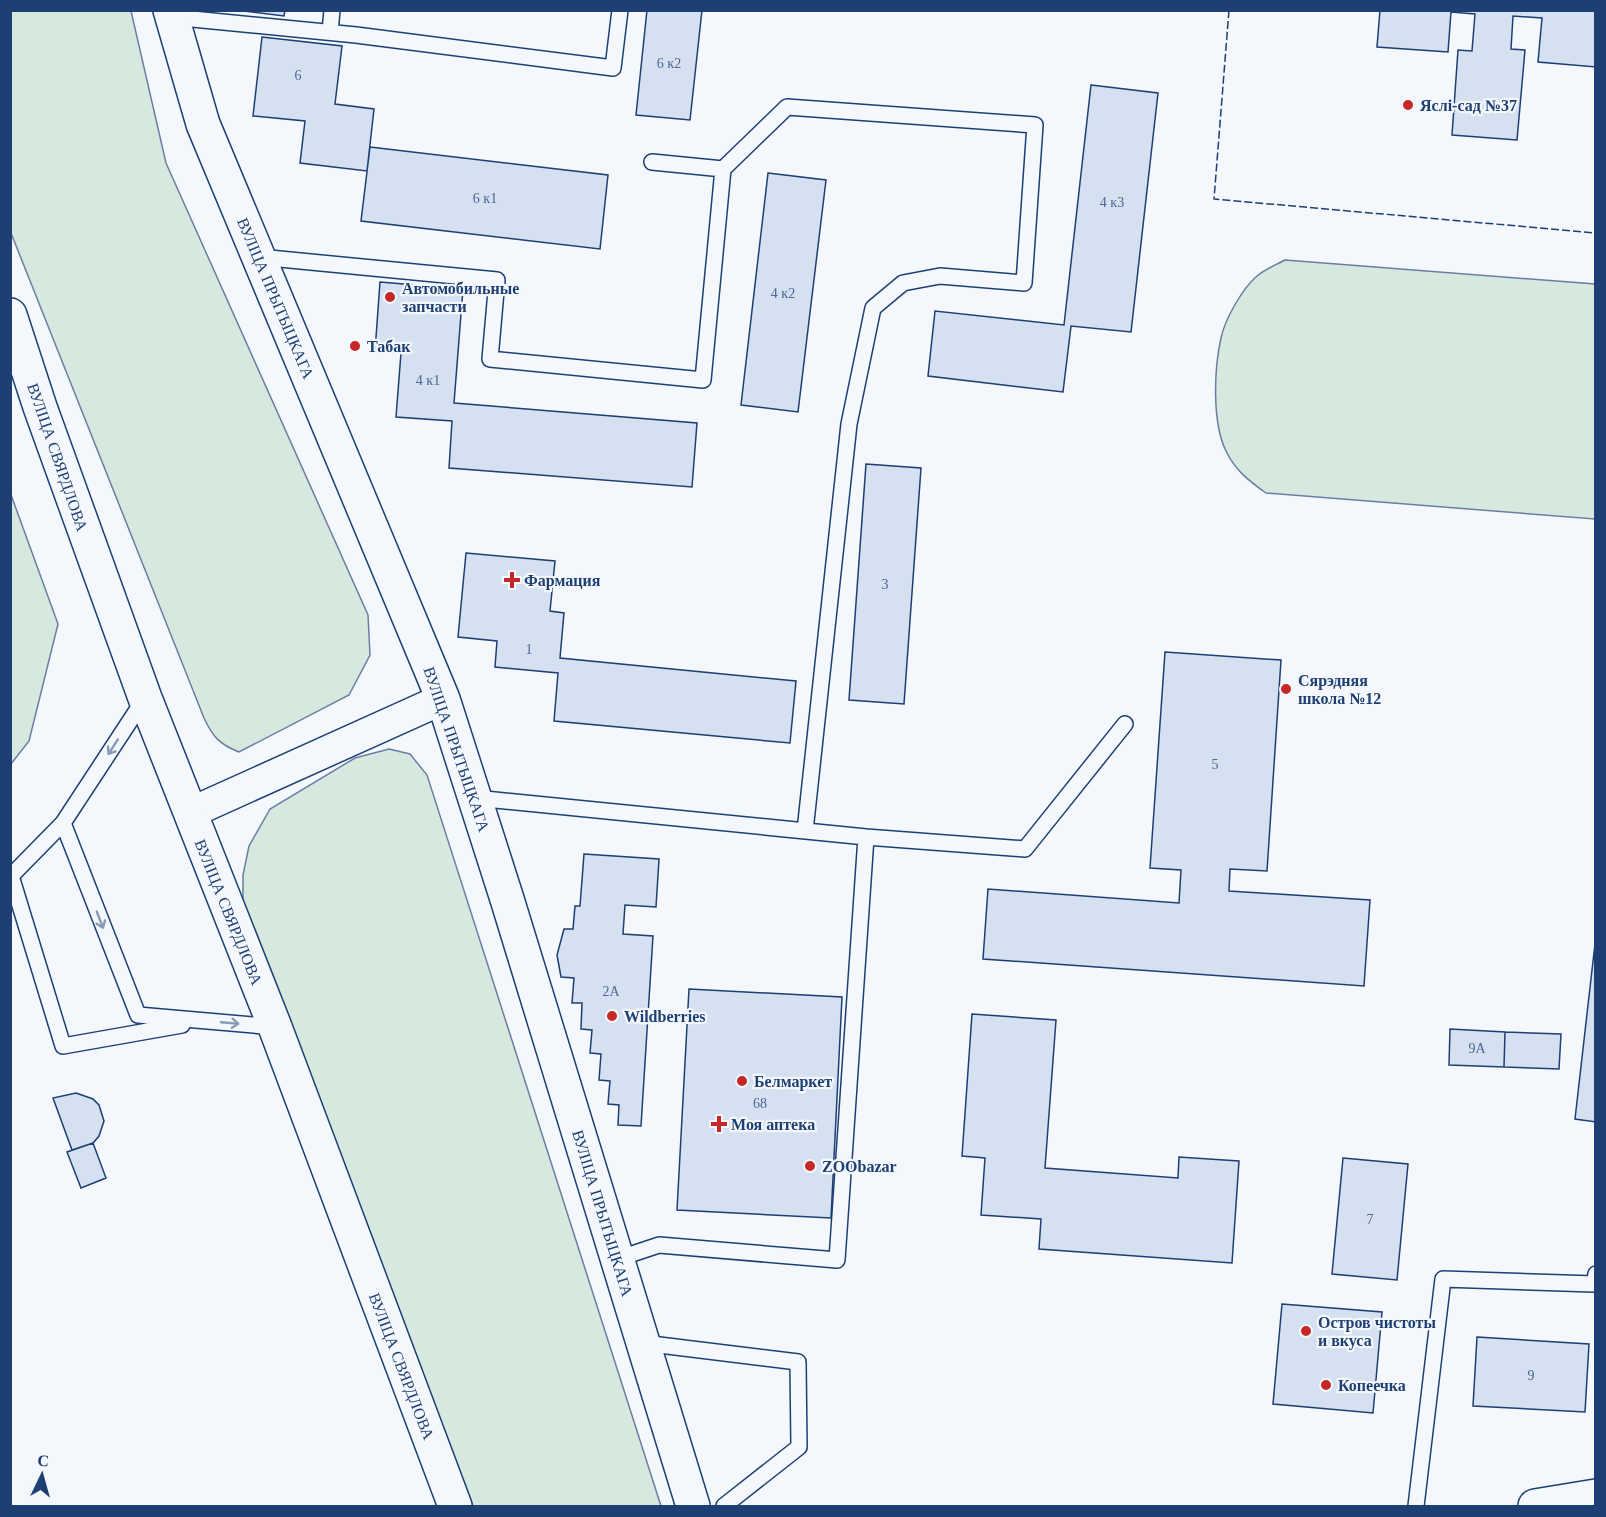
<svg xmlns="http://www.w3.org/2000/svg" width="1606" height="1517" viewBox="0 0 1606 1517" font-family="Georgia,serif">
  <rect width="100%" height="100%" fill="#f4f7fb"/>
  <!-- green -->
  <path fill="#d7e8df" stroke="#687fa3" stroke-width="1.5" d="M11,10L131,11L166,163L368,615L370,655L349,695L239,752C219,744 213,737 204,718L11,233Z
    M1285,260L1595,284V519L1266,493C1249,481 1235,470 1226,451C1212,423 1214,369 1221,338C1225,319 1242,289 1257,276C1265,269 1276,265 1285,260Z
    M10,492L58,624L29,741L11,764Z
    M389,749L410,754L427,775L661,1506H473L243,905V875L249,846L270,809L355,758Z"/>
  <!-- building -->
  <path fill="#d5e0f0" stroke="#1d3f73" stroke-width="1.5" d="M236,10H285L284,16Z
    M647,10H702L690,120L636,115Z
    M1380,10H1596V67L1538,62L1542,18L1513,16L1511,49L1525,50L1517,140L1452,135L1458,50L1472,51L1475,14L1451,12L1448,52L1377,47Z
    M262,37L342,46L335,104L374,109L367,171L300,163L305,121L253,116Z
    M1091,85L1158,93L1131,332L1071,326L1063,392L928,376L935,311L1064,325Z
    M370,147L608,175L600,249L361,221Z
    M768,173L826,180L798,412L741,405Z
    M380,282L463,289L454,403L697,423L692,487L449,468L452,421L396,417L401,353L375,351Z
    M866,464L921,468L904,704L849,700Z
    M466,553L555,561L550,611L564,613L560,658L796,681L790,743L554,721L558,673L495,667L497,641L458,637Z
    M1165,652L1281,660L1267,871L1230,869L1229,891L1370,900L1364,986L983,959L988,889L1179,903L1181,870L1150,868Z
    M584,854L659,859L656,907L625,905L623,934L653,936L641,1126L618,1125L619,1105L608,1104L610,1081L599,1080L601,1054L590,1053L592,1030L581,1029L582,1003H572L574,978L561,977L557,955L564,929H573L575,906H580Z
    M1596,935V1122L1575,1119Z
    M689,989L842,997L831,1218L677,1210Z
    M972,1014L1056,1020L1045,1168L1178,1178L1179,1157L1239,1161L1232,1263L1039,1249L1041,1219L981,1215L985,1158L962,1156Z
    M1450,1029L1505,1032L1504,1067L1449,1065Z
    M1505,1032L1561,1034L1559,1069L1504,1067Z
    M76,1093L93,1099L99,1105L104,1121L99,1136L93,1143L72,1150L53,1098Z
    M93,1143L106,1178L81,1188L67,1152Z
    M1343,1158L1408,1164L1397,1280L1332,1274Z
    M1282,1304L1382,1312L1373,1413L1273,1404Z
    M1477,1337L1589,1344L1585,1412L1473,1406Z"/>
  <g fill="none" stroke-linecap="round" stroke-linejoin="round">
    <defs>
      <path id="service" d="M172,17L356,35L613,68L620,10
        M330,32L332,10
        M723,169L787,107L1035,125L1024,283L940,276L903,283L873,308L849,424L805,831
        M259,257L497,280L490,359L703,380L723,169L652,162
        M145,698L63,823L138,1015L275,1027
        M475,798L866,837L837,1260L659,1245L617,1259
        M63,823L11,876L63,1046L182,1025
        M866,837L1025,849L1125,724
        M643,1343L798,1362L799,1447L724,1506
        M1416,1506L1443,1279L1594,1284L1596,1274"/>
      <path id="minor" d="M190,813L443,699"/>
      <path id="tertiary" d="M170,10L203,124L443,699L507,899L693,1506
        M1535,1506L1596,1496"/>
      <path id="secondary" d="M10,315L40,407L145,698L275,1027L455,1506"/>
    </defs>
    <!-- service casing -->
    <use href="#service" stroke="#1d3f73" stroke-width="18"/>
    <!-- minor casing -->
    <use href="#minor" stroke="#1d3f73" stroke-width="33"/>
    <!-- tertiary casing -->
    <use href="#tertiary" stroke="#1d3f73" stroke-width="36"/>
    <!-- secondary casing -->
    <use href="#secondary" stroke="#1d3f73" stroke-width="36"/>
    <!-- service -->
    <use href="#service" stroke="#f4f7fb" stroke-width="15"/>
    <!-- minor -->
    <use href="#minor" stroke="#f4f7fb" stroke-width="30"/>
    <!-- tertiary -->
    <use href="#tertiary" stroke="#f4f7fb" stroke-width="33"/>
    <!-- secondary -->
    <use href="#secondary" stroke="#f4f7fb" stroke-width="33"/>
    <!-- fence -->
    <path stroke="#1d3f73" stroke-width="1.5" stroke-dasharray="8 3" stroke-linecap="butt" d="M1229,10L1214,199L1596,233"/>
  </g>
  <!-- one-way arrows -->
  <defs><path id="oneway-shaft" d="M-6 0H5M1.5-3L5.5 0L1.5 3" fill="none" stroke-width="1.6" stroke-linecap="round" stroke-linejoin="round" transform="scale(1.5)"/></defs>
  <g stroke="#889bb7">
    <use href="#oneway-shaft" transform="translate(113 747) rotate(123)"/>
    <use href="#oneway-shaft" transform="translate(100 920) rotate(69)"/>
    <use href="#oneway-shaft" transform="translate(230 1023) rotate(5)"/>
  </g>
  <!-- markers -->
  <g fill="#c62828" stroke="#f4f7fb" stroke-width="2">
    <circle cx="1408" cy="105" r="6"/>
    <circle cx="390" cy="297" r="6"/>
    <circle cx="355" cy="346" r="6"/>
    <path d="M509 571h6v6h6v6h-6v6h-6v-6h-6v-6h6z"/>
    <circle cx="1286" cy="689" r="6"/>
    <circle cx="612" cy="1016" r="6"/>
    <circle cx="742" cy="1081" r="6"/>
    <path d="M716 1115h6v6h6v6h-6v6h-6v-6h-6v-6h6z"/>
    <circle cx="810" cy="1166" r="6"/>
    <circle cx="1306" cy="1331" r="6"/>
    <circle cx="1326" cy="1385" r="6"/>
  </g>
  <g text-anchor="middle" stroke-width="4.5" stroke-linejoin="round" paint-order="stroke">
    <!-- number labels -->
    <g font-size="14" fill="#4b6792">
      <text x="669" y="68">6 к2</text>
      <text x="298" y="80">6</text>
      <text x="485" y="203">6 к1</text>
      <text x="1112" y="207">4 к3</text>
      <text x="783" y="298">4 к2</text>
      <text x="428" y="385">4 к1</text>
      <text x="885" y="589">3</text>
      <text x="529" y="654">1</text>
      <text x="1215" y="769">5</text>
      <text x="611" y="996">2А</text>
      <text x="1477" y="1053">9А</text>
      <text x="760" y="1108">68</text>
      <text x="1370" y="1224">7</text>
      <text x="1531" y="1380">9</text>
    </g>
    <!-- poi labels -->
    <g font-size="16" font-weight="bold" fill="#1d3f73" stroke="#f4f7fb" text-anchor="start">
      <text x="1420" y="111">Яслі-сад №37</text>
      <text x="402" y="294">Автомобильные<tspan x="402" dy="18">запчасти</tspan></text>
      <text x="367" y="352">Табак</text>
      <text x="524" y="586">Фармация</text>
      <text x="1298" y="686">Сярэдняя<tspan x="1298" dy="18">школа №12</tspan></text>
      <text x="624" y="1022">Wildberries</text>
      <text x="754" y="1087">Белмаркет</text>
      <text x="731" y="1130">Моя аптека</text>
      <text x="822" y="1172">ZOObazar</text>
      <text x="1318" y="1328">Остров чистоты<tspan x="1318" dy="18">и вкуса</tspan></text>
      <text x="1338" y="1391">Копеечка</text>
    </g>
    <!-- street labels -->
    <g font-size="16" fill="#1d3f73" stroke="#f4f7fb">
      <text transform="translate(276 298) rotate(67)" y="6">ВУЛІЦА ПРЫТЫЦКАГА</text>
      <text transform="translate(58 457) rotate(71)" y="6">ВУЛІЦА СВЯРДЛОВА</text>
      <text transform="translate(457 749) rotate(71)" y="6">ВУЛІЦА ПРЫТЫЦКАГА</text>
      <text transform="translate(229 912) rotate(68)" y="6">ВУЛІЦА СВЯРДЛОВА</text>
      <text transform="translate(603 1213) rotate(73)" y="6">ВУЛІЦА ПРЫТЫЦКАГА</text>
      <text transform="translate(402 1366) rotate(69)" y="6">ВУЛІЦА СВЯРДЛОВА</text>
    </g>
  </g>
  <!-- border -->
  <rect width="1606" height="1517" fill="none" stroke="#1d3f73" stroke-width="24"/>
  <!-- north arrow -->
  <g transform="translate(42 1475) rotate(5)" stroke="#f4f7fb" stroke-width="4.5" paint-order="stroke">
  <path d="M0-4.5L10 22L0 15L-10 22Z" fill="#1d3f73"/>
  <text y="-9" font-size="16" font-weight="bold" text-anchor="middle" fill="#1d3f73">С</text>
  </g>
</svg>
